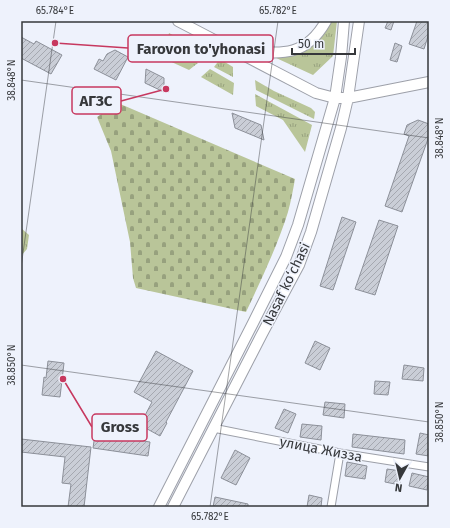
<svg xmlns="http://www.w3.org/2000/svg" width="450" height="528" viewBox="0 0 450 528" font-family="'Fira Sans',sans-serif">
  <defs>
    <pattern id="grass-tufts" width="24" height="20" patternUnits="userSpaceOnUse"><rect width="24" height="20" fill="#b9c599"/><path d="M3 7l-1-3M5 7V3M7 7l1-3M15 17l-1-3M17 17v-4M19 17l1-3" fill="none" stroke="#97a17e"/></pattern>
    <pattern id="cemetery-stones" width="16" height="16" patternUnits="userSpaceOnUse"><rect width="16" height="16" fill="#b9c599"/><path d="M2 7V4a2 2 0 0 1 4 0v3zM10 15v-3a2 2 0 0 1 4 0v3z" fill="#97a17e"/></pattern>
    <pattern id="building-hatch" width="6" height="6" patternUnits="userSpaceOnUse"><rect width="6" height="6" fill="#caced7"/><path d="M-1 1l2-2M0 6l6-6M5 7l2-2" fill="none" stroke="#a5a8b0"/></pattern>
  </defs>
  <rect width="100%" height="100%" fill="#eef2fc"/>
  <!-- grass -->
  <path fill="url(#grass-tufts)" d="M331,21H337L333,56L313,75L274,57L321,36Z
    M169,33L208,54L201,60L167,41Z
    M166,45L198,63L189,70L165,59Z
    M220,59L233,67V77L214,67Z
    M210,69L234,83L233,95L201,77Z
    M255,80L274,91L311,108L315,112L314,119L256,90Z
    M255,94L312,125L305,152L283,120L256,106Z
    M21,228L29,235L27,249L21,256Z"/>
  <!-- cemetery -->
  <path fill="url(#cemetery-stones)" d="M118,103L295,179C293,190 291,201 288,212C277,247 261,280 246,312L136,288L133,278L130,242L111,151L97,117Z"/>
  <!-- building -->
  <path fill="url(#building-hatch)" stroke="#8c9099" d="M388,21H394L391,30L385,28Z
    M417,21H429V33L424,49L409,44Z
    M21,37L34,44L36,41L62,55L51,74L21,58Z
    M395,43L402,46L397,62L390,60Z
    M115,50L128,57L116,80L94,69L99,59L103,61L107,54Z
    M146,69L164,78V92L145,83Z
    M232,113L261,125L264,140L235,128Z
    M418,120L429,124V136L402,212L385,206L409,136L404,134L407,125Z
    M342,217L356,222L333,290L320,286Z
    M379,220L398,226L375,295L355,289Z
    M315,341L330,348L320,370L305,363Z
    M156,351L193,371L166,422L167,423L160,436L140,425L152,402L134,392Z
    M48,361L64,363L60,397L42,395L44,377L46,378Z
    M404,365L424,368L423,381L402,379Z
    M375,381L390,382L388,395L374,394Z
    M325,402L345,404L344,418L323,415Z
    M284,409L296,414L288,433L275,428Z
    M302,424L322,426L321,440L300,437Z
    M420,433L429,435V456L416,454Z
    M95,434L150,442L148,456L93,448Z
    M353,434L405,440L404,454L352,447Z
    M21,439L91,447L84,507H68L71,484L62,483L65,457L21,452Z
    M235,450L250,458L236,485L221,478Z
    M347,462L367,466L365,479L345,476Z
    M387,469L401,471L400,485L385,482Z
    M412,473L429,477L427,490L409,486Z
    M309,495L322,498L321,507H307Z
    M215,497L248,504V507H213Z"/>
  <g fill="none" stroke-linecap="round" stroke-linejoin="round">
    <defs>
      <path id="minor" d="M213,428L340,453L429,467
        M331,507L340,453"/>
      <path id="secondary" d="M178,21L316,93L335,98H348L429,82
        M239,50C278,53 304,60 326,21
        M159,507L253,323L286,257L298,225L335,98L341,57L344,21
        M173,507L262,334L299,265L311,232L341,128L348,98L359,21"/>
    </defs>
    <!-- minor casing -->
    <use href="#minor" stroke="#9da0a9" stroke-width="9"/>
    <!-- secondary casing -->
    <use href="#secondary" stroke="#9da0a9" stroke-width="12"/>
    <!-- minor -->
    <use href="#minor" stroke="#fff" stroke-width="7"/>
    <!-- secondary -->
    <use href="#secondary" stroke="#fff" stroke-width="10"/>
  </g>
  <!-- ticks -->
  <path fill="none" stroke="#36383b" stroke-width="1" stroke-opacity="0.45" d="M21,80L429,138M21,267L56,21M21,365L429,422M210,507L278,21"/>
  <g text-anchor="middle" stroke-width="3" stroke-linejoin="round" paint-order="stroke">
    <!-- street labels -->
    <g font-size="14" fill="#36383b" stroke="#eef2fc">
      <text transform="translate(286 284) rotate(-64)" y="5">Nasaf ko‘chasi</text>
      <text transform="translate(321 449) rotate(11)" y="5">улица Жизза</text>
    </g>
  </g>
  <!-- callouts -->
  <path fill="none" stroke="#c7385f" stroke-width="1.5" d="M55 43L128 48M166 89L121 101M63 379L92 427"/>
  <g fill="#c7385f" stroke="#eef2fc" stroke-width="1.5">
    <circle cx="55" cy="43" r="4"/>
    <circle cx="166" cy="89" r="4"/>
    <circle cx="63" cy="379" r="4"/>
  </g>
  <g fill="#eef2fc" stroke="#c7385f" stroke-width="1.5">
    <rect x="128" y="35" width="145" height="27" rx="4"/>
    <rect x="72" y="87" width="49" height="27" rx="4"/>
    <rect x="92" y="414" width="55" height="27" rx="4"/>
  </g>
  <g font-size="15" text-anchor="middle" font-weight="bold" fill="#36383b">
    <text x="201" y="54">Farovon to'yhonasi</text>
    <text x="96" y="106">АГЗС</text>
    <text x="120" y="432">Gross</text>
  </g>
  <!-- border -->
  <rect width="450" height="528" fill="none" stroke="#eef2fc" stroke-width="44"/>
  <!-- north arrow -->
  <g transform="translate(400 478) rotate(188)" stroke="#eef2fc" stroke-width="3" paint-order="stroke">
  <path d="M0-3L7 15L0 10L-7 15Z" fill="#36383b"/>
  <text y="-6" font-size="11" font-weight="bold" text-anchor="middle" fill="#36383b">N</text>
  </g>
  <!-- scale -->
  <path d="M292 48v6h63v-6" fill="none" stroke="#36383b" stroke-width="2"/>
  <text x="298" y="48" font-size="12" fill="#36383b" stroke="#eef2fc" stroke-width="3" paint-order="stroke">50 m</text>
  <rect x="22" y="22" width="406" height="484" fill="none" stroke="#36383b" stroke-width="1.5"/>
  <g font-size="10" text-anchor="middle" fill="#36383b">
    <text x="55" y="14">65.784°E</text>
    <text x="278" y="14">65.782°E</text>
    <text transform="translate(11 80) rotate(-90)" y="4">38.848°N</text>
    <text transform="translate(439 138) rotate(-90)" y="4">38.848°N</text>
    <text transform="translate(11 365) rotate(-90)" y="4">38.850°N</text>
    <text transform="translate(439 422) rotate(-90)" y="4">38.850°N</text>
    <text x="210" y="520">65.782°E</text>
  </g>
</svg>
